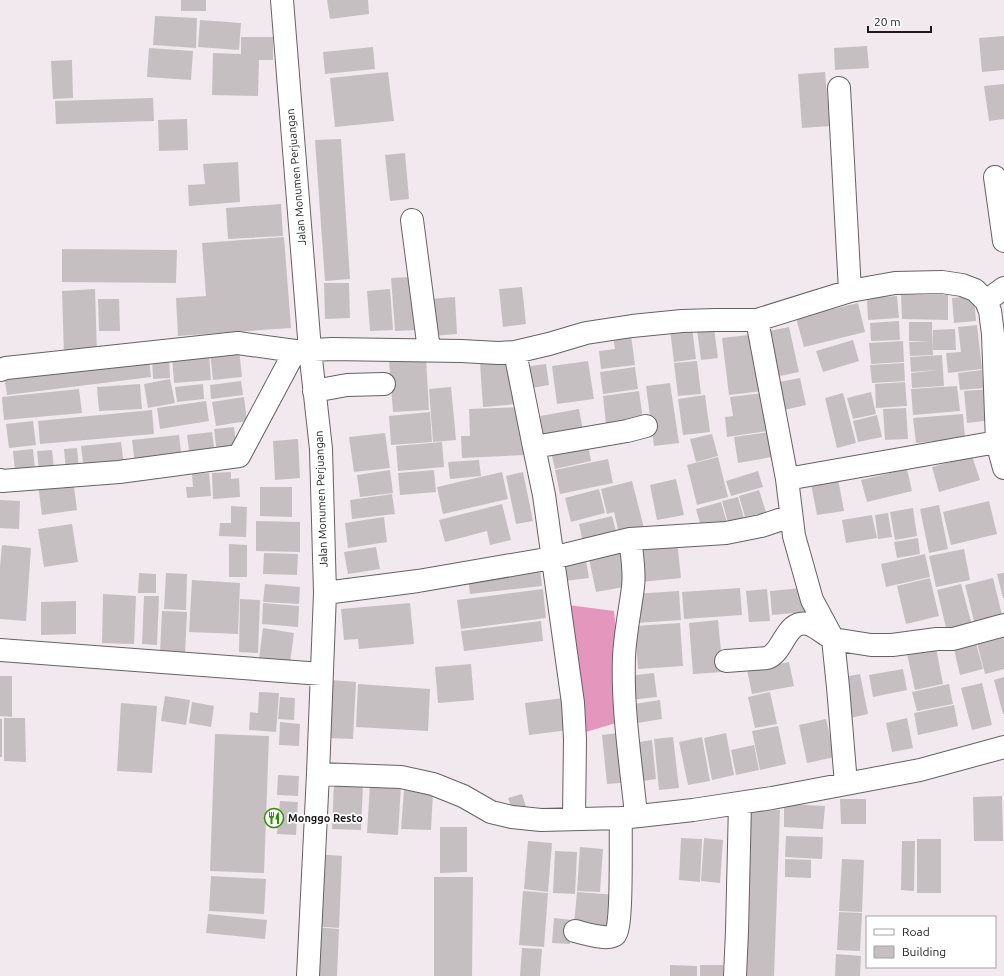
<svg xmlns="http://www.w3.org/2000/svg" width="1004" height="976" viewBox="0 0 1004 976" font-family="Ubuntu,sans-serif">
  <rect width="100%" height="100%" fill="#f1e9ed"/>
  <!-- forest -->
  <path fill="#e596bc" d="M561,604L614,611L626,720L579,734Z"/>
  <!-- building -->
  <path fill="#c6bfc2" d="M181,0H206V11H181Z
    M327,0H368L369,14L330,19Z
    M155,16L197,18L196,48L153,45Z
    M200,20L241,23L239,50L198,47Z
    M1004,36V70L982,72L979,38Z
    M241,37H273V60H259L258,96L212,95L213,53L241,54Z
    M867,46L869,68L835,70L834,48Z
    M373,47L375,69L325,74L323,52Z
    M149,48L193,51L191,80L147,77Z
    M72,60L73,98L53,99L51,61Z
    M388,72L394,121L335,127L330,78Z
    M825,72L830,126L802,128L798,74Z
    M1004,84V119L989,121L984,86Z
    M153,98L154,121L56,124L55,101Z
    M187,119L188,150L159,151L158,120Z
    M341,139L350,279L325,281L315,140Z
    M405,153L409,199L390,201L385,155Z
    M238,162L240,202L189,206L188,185L205,184L203,164Z
    M281,204L283,236L228,239L226,208Z
    M284,237L291,328L178,336L176,298L206,296L202,243Z
    M62,249L177,250L176,283L62,282Z
    M412,277L416,330L395,331L391,278Z
    M324,283H349L350,318L325,319Z
    M522,287L526,324L503,327L499,289Z
    M95,289L97,354L64,355L62,291Z
    M390,289L393,330L370,331L367,291Z
    M901,295H948V320L902,319Z
    M897,296L899,318L868,320L867,298Z
    M974,296L976,321L954,323L952,298Z
    M455,297L457,334L432,336L430,299Z
    M98,299H119L120,331H99Z
    M858,303L865,332L804,347L796,318Z
    M899,321L900,340L871,341L870,323Z
    M909,322H932L933,355L910,356L909,342L931,341H909Z
    M977,325L982,369L948,373L946,353L961,352L958,327Z
    M692,327L696,359L674,362L670,330Z
    M789,327L799,372L775,377L765,332Z
    M714,328L718,358L701,360L697,330Z
    M955,329L956,350H933V330Z
    M757,334L763,391L729,395L722,338Z
    M631,335L635,365L601,369L599,351L615,349L613,337Z
    M853,340L859,361L823,372L816,351Z
    M903,341L904,362L871,364L869,343Z
    M239,349L242,377L213,380L210,352Z
    M209,354L211,380L174,383L172,356Z
    M942,355L944,386L912,388L911,373L939,370L911,372L910,357Z
    M169,356L170,378L153,379L152,357Z
    M149,358L151,377L7,395L4,375Z
    M426,358L429,410L393,412L389,360Z
    M514,361L518,404L483,407L480,363Z
    M588,361L594,399L557,404L552,366Z
    M697,361L701,394L678,396L674,363Z
    M904,363L905,381L872,383L870,365Z
    M546,364L549,385L526,389L523,367Z
    M635,367L638,389L603,394L600,372Z
    M982,370L984,388L960,390L958,373Z
    M800,378L806,405L780,411L774,383Z
    M170,379L175,403L148,408L144,384Z
    M241,381L243,395L211,399L210,385Z
    M905,382L907,406L876,408L875,384Z
    M670,383L679,443L654,446L646,386Z
    M140,384L142,409L99,411L97,387Z
    M203,384L204,399L177,402L175,387Z
    M957,386L960,411L913,415L911,389Z
    M451,387L456,440L433,442L429,389Z
    M79,389L82,413L4,420L2,397Z
    M990,389L993,420L967,423L964,391Z
    M639,391L643,420L606,424L603,396Z
    M871,392L876,414L853,419L847,398Z
    M763,393L768,431L727,437L725,417L733,416L730,397Z
    M843,393L856,443L837,448L825,398Z
    M705,395L710,432L683,435L678,399Z
    M244,397L247,421L216,426L212,402Z
    M206,401L209,421L160,429L157,408Z
    M523,407L525,455L462,458L461,436H470L469,409Z
    M906,408L908,439L885,440L883,409Z
    M579,409L584,436L545,443L540,416Z
    M152,410L154,434L40,444L38,421Z
    M430,412L432,442L391,445L389,416Z
    M963,414L965,438L916,443L913,418Z
    M877,415L882,437L858,442L853,421Z
    M33,421L36,445L9,448L6,424Z
    M234,427L237,451L217,454L214,429Z
    M212,432L215,454L190,458L187,435Z
    M769,432L772,457L738,463L734,437Z
    M385,433L390,468L354,472L349,437Z
    M712,434L718,456L696,462L690,439Z
    M179,435L182,460L135,465L132,440Z
    M298,439L300,478L275,480L273,441Z
    M587,440L591,461L555,469L550,448Z
    M121,442L124,466L84,470L81,446Z
    M442,442L444,467L398,471L396,446Z
    M77,448L79,469L66,470L64,449Z
    M33,449L35,469L15,471L13,451Z
    M52,450L54,469L39,470L37,451Z
    M972,456L980,480L939,492L932,467Z
    M718,457L728,497L697,505L687,465Z
    M608,459L613,483L560,494L555,470Z
    M479,460L481,476L450,479L448,462Z
    M907,469L912,491L867,502L861,480Z
    M390,470L393,493L360,497L357,475Z
    M434,470L436,492L400,495L398,473Z
    M758,471L763,487L731,496L726,481Z
    M231,472V479L239,478L240,497L213,499L212,473Z
    M502,472L508,499L443,514L437,487Z
    M523,472L533,521L516,524L506,476Z
    M209,473L211,496L187,498L186,487H193L192,474Z
    M73,479L77,510L42,515L38,484Z
    M676,479L684,515L657,520L650,485Z
    M838,479L844,511L817,515L811,484Z
    M632,481L644,528L619,534L614,512L607,514L601,489Z
    M260,487H292V517L260,516Z
    M599,489L605,513L571,522L565,498Z
    M759,490L766,512L745,517L739,496Z
    M392,494L395,514L352,519L350,500Z
    M738,497L744,518L728,523L722,501Z
    M0,500L20,501L19,529L0,528Z
    M989,501L997,534L951,545L943,512Z
    M721,502L727,523L702,530L696,509Z
    M502,504L511,540L490,545L487,531L445,542L439,520Z
    M939,505L948,549L929,553L920,509Z
    M231,506L247,507L246,537L219,536L220,523H231Z
    M913,508L917,536L895,540L890,512Z
    M888,513L892,537L878,539L875,515Z
    M872,515L877,538L846,543L842,520Z
    M612,516L617,535L583,543L579,524Z
    M384,517L387,542L348,548L345,523Z
    M256,521L300,522V552L256,551Z
    M72,524L78,562L44,567L38,529Z
    M918,538L920,554L897,558L894,542Z
    M677,540L681,578L641,582L637,545Z
    M229,544L247,545V577H229Z
    M2,545L31,548L26,621L0,619V567Z
    M376,547L380,569L348,574L344,552Z
    M621,547L629,586L596,592L588,554Z
    M964,549L970,580L936,587L929,556Z
    M264,553L298,554L297,575L263,574Z
    M925,554L930,577L886,587L881,564Z
    M585,555L589,578L565,581L562,559Z
    M540,570L542,586L470,594L468,577Z
    M139,573L156,574V593H138Z
    M166,573L187,574L186,610L164,609Z
    M1004,573V598H1003L997,574Z
    M930,578L939,616L906,624L897,586Z
    M993,578L1004,623L976,629L965,585Z
    M192,580L240,583L238,634L189,632Z
    M265,584L300,587L299,604L263,602Z
    M961,584L973,629L948,636L937,590Z
    M740,588L742,615L684,619L682,592Z
    M803,588L805,612L772,615L770,591Z
    M543,589L546,618L461,629L457,600Z
    M767,589L770,621L749,622L746,591Z
    M679,591L681,620L636,623L634,594Z
    M103,594L136,596L134,644L102,643Z
    M144,596H159L157,645L142,644Z
    M240,599L260,600L258,653L239,652Z
    M76,601V634L41,635V602Z
    M263,603L299,606L298,627L262,624Z
    M410,603L414,644L359,649L358,639L344,640L341,609Z
    M162,611L187,612L185,654L160,653Z
    M718,620L723,672L693,674L689,623Z
    M541,621L543,641L464,651L461,631Z
    M680,623L683,666L638,669L635,626Z
    M263,628L294,633L290,663L259,659Z
    M1004,628V669L985,674L975,635Z
    M974,636L983,669L960,675L952,641Z
    M936,648L943,684L915,690L907,654Z
    M789,662L794,686L752,694L747,670Z
    M471,664L474,700L438,703L435,667Z
    M903,669L907,690L873,697L869,675Z
    M654,673L657,697L630,700L627,676Z
    M860,674L868,714L846,719L838,678Z
    M0,676H12V717L0,716Z
    M1004,677V714H1003L994,680Z
    M331,680L356,682L353,739L328,738Z
    M982,683L992,725L972,730L961,688Z
    M358,684L430,689L428,731L356,727Z
    M949,684L953,704L917,711L912,692Z
    M259,692L279,693L276,732L249,730L250,712L258,713Z
    M770,692L777,724L755,728L748,697Z
    M165,696L190,700L186,725L161,721Z
    M280,697L295,698L294,720L278,719Z
    M564,698L569,730L529,735L525,703Z
    M660,700L662,719L631,724L628,705Z
    M192,702L214,706L211,727L189,723Z
    M121,703L157,706L152,773L117,771Z
    M954,705L958,726L918,735L914,713Z
    M4,718H25L26,762L4,761Z
    M907,718L913,748L892,752L886,723Z
    M0,719H2V757H0Z
    M826,719L835,757L807,763L799,725Z
    M280,722L300,724L299,746L279,745Z
    M778,726L786,764L760,770L752,731Z
    M627,732L633,782L607,784L602,735Z
    M726,733L734,775L712,780L704,738Z
    M215,734L269,736L264,873L210,871Z
    M673,737L679,788L659,790L654,739Z
    M702,737L710,781L688,785L679,742Z
    M652,740L656,779L643,781L639,742Z
    M754,745L759,770L736,775L731,750Z
    M278,775L299,776L298,796L277,795Z
    M334,782L363,784L361,830L332,829Z
    M370,784L401,786L398,835L367,833Z
    M404,790L433,792L431,830L401,829Z
    M522,794L526,807L513,811L508,798Z
    M1002,796L1003,841H974L973,797Z
    M840,799H866V824H841Z
    M280,801L298,802L296,835L277,834Z
    M784,804L825,806L823,829L784,827Z
    M748,809L780,810L774,976H742Z
    M440,827H467V872L440,873Z
    M786,836L823,837L822,859L785,857Z
    M681,838L702,839L700,882L679,880Z
    M704,838L723,840L720,883L701,881Z
    M917,839H941V893H917Z
    M528,841L552,843L548,892L524,889Z
    M902,841H915L914,891L901,890Z
    M580,847L603,849L600,892L577,891Z
    M555,851L577,852L575,894L553,893Z
    M317,854L342,856L339,928L313,926Z
    M785,859L811,860V878L785,877Z
    M842,859L864,860L862,912L839,911Z
    M211,876L266,879L264,914L209,911Z
    M434,877H473L472,976H434Z
    M523,891L548,893L544,947L519,945Z
    M577,892L617,895L615,927L574,924Z
    M839,912L862,913L860,951L837,950Z
    M208,914L267,920L265,939L206,933Z
    M554,918L572,920L570,944L552,943Z
    M314,927L339,929L337,976H311Z
    M522,948L542,949L540,976H520Z
    M836,954L861,956L860,976H835Z
    M670,965L697,966V976H670Z
    M700,965H723V976H700Z"/>
  <g fill="none" stroke-linecap="round" stroke-linejoin="round">
    <defs>
      <path id="minor" d="M282,0L310,350L321,449L325,593L318,774L308,976
        M839,88L850,291
        M995,177L1004,241
        M412,220L429,350
        M986,301L1004,288
        M757,320L787,479L794,536L812,600L833,639L871,645H892L937,639H953L1004,625
        M515,352L534,447
        M0,370L6,368L238,343L295,351L332,349L461,351L498,353L515,352L549,344L586,333L632,326L682,321L716,320H757L850,291L895,283L942,282L962,285L975,290L986,301L990,311L993,334L997,442L1004,440
        M314,391L347,385L384,384
        M787,479L997,442L1004,468
        M0,480L2,481L119,472L239,456L295,351
        M630,539C632,555 635,571 633,587C630,611 625,634 624,657C622,710 631,763 636,815
        M325,593L418,581L552,558L630,539L726,533L761,526L791,516
        M0,650L322,674
        M726,661L767,658C784,653 785,619 808,624C815,626 826,635 833,639L838,687L846,784
        M318,774L401,777L433,784L463,796L491,812L512,817L541,820L621,818L693,810L772,798L920,770L1004,747
        M574,818L575,739L573,703L544,495L534,447L627,431L646,426
        M575,931C584,933 608,941 615,935C623,929 620,834 621,818
        M735,976L737,931L740,804"/>
    </defs>
    <!-- minor casing -->
    <use href="#minor" stroke="#676164" stroke-width="24"/>
    <!-- minor -->
    <use href="#minor" stroke="#fff" stroke-width="22"/>
  </g>
  <!-- icons -->
  <defs>
    <symbol id="restaurant-ring" viewBox="-11 -11 22 22"><circle r="9.5" fill="#fff" stroke="#308e00" stroke-width="1.5"/><path d="M-5-6h1v4h1v-4h1v4h1v-4h1v5L-1.5 .5V6h-2V.5L-5-1ZM5-6V6H3V1.5H1.5Q1.5-4 5-6Z" fill="#308e00"/></symbol>
  </defs>
  <g fill-rule="evenodd">
    <use href="#restaurant-ring" x="263" y="807" width="22" height="22"/>
  </g>
  <g text-anchor="middle" stroke-width="3.5" stroke-linejoin="round" paint-order="stroke">
    <!-- street labels -->
    <g font-size="11" fill="#1d1a1c" stroke="#fff">
      <text transform="translate(296 177) rotate(-95)" y="4">Jalan Monumen Perjuangan</text>
      <text transform="translate(321 499) rotate(-92)" y="4">Jalan Monumen Perjuangan</text>
    </g>
    <!-- poi labels -->
    <g font-size="11" font-weight="bold" fill="#1d1a1c" stroke="#fff" text-anchor="start">
      <text x="288" y="822">Monggo Resto</text>
    </g>
  </g>
  <!-- legend -->
  <rect x="866" y="916" width="130" height="52" fill="#ffffff" stroke="#a5a3a4"/>
  <rect x="874" y="929" width="20" height="6" fill="#ffffff" stroke="#a5a3a4"/>
  <text x="902" y="936" font-size="12" fill="#1d1a1c">Road</text>
  <rect x="874" y="946" width="20" height="12" fill="#c6bfc2" stroke="#a5a3a4"/>
  <text x="902" y="956" font-size="12" fill="#1d1a1c">Building</text>
  <!-- scale -->
  <path d="M868 26v6h63v-6" fill="none" stroke="#1d1a1c" stroke-width="2"/>
  <text x="874" y="26" font-size="12" fill="#1d1a1c" stroke="#ffffff" stroke-width="3" paint-order="stroke">20 m</text>
</svg>
